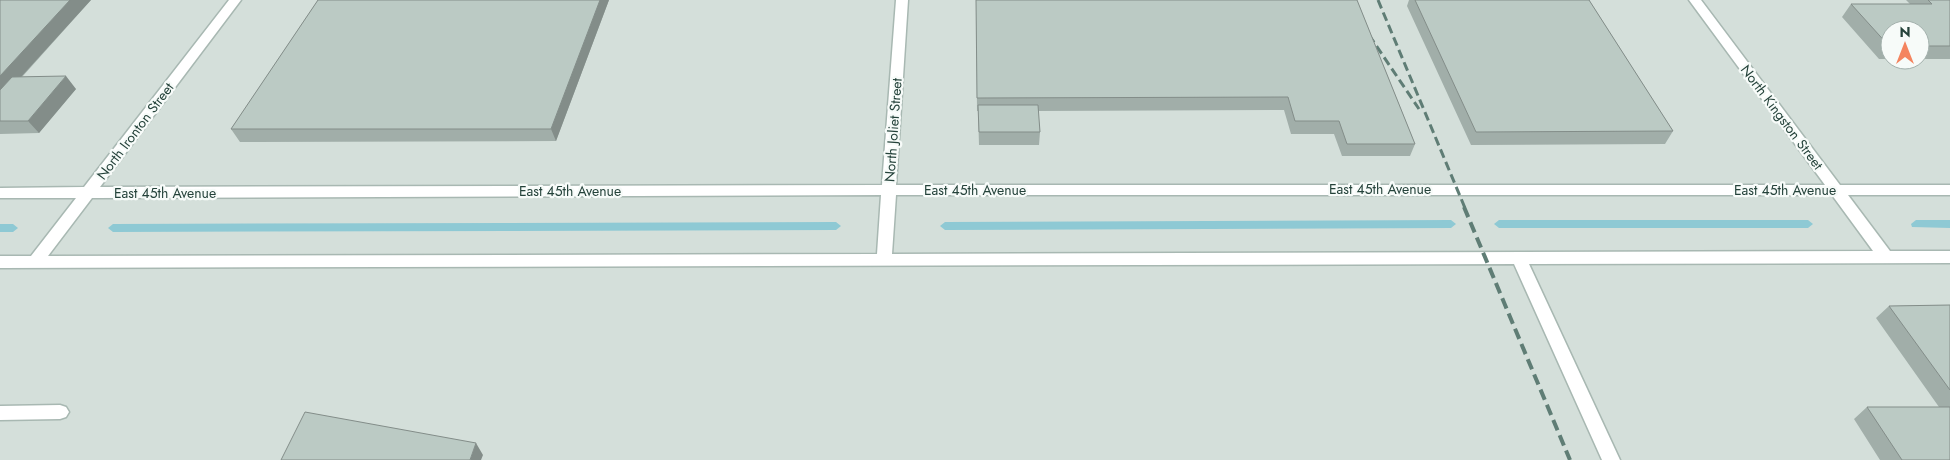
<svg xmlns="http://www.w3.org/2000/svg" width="1950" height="460" viewBox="0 0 1950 460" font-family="Jost,sans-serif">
  <rect width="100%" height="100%" fill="#e6efeb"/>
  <!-- built -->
  <path fill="#d4dfda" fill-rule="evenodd" d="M0,0H1950V460H0ZM1890,30H1920V60H1890Z"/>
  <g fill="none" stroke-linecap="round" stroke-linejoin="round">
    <!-- stream -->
    <path fill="#8ec9d4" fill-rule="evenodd" d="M1451,220L1456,224L1451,228L945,230L940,226L945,222Z
      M1499,220H1808L1813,224L1808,228H1499L1494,224Z
      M1916,220H1950V228L1912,227L1911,224Z
      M836,222L841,226L836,230L113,232L108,228L113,224Z
      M0,224H13L18,228L13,232H0Z"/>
    <defs>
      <path id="minor" d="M229,0H241L100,187L882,185L896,0H908L896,185H1825L1689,0H1701L1840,185H1950V195H1848L1890,251H1950V263L1529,264L1620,460H1602L1514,264L0,268V256H31L76,198H0V188L84,187ZM881,195L877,254L48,256L92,198ZM896,195H1832L1873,251L892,254Z
        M60,405L66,407L69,412L66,417L60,419L0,420V406Z"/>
    </defs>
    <!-- minor casing -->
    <use href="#minor" stroke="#a8b8b2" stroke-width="3"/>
    <!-- minor -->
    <use href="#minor" fill="#fff" fill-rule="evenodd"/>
    <!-- rail-far1 -->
    <path stroke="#5f7d75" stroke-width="3" stroke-dasharray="9 4.5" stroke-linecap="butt" d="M1378,0L1465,208
      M1369,35L1419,109"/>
    <!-- rail -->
    <path stroke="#5f7d75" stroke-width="4" stroke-dasharray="11 5.5" stroke-linecap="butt" d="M1464,207L1570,460"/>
  </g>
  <!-- wall -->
  <path fill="#a1aea9" d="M0,0H91L22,77L76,89L39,133L0,134Z
    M318,0H609L556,141L240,142L231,129Z
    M976,0H1357L1415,144L1410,156H1342L1334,134H1291L1284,110L1038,111L1040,132L1039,145H979L978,111H977Z
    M1409,0H1589L1673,131L1665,144L1471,145L1407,6Z
    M1906,0H1950V59H1920V30H1890V59H1879L1842,17L1851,4H1910Z
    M1950,305V460H1880L1854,419L1867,407H1939L1876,318L1889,306Z"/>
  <!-- shaded-wall -->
  <path fill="#838d89" d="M70,0H91L0,100V76Z
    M600,0H609L556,141L551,129Z
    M66,76L76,89L39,133L28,121Z
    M476,443L483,455L481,460H470Z"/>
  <!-- building -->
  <path fill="#bbcac4" stroke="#838d89" d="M0,0H70L0,76Z
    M318,0H600L551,129H231Z
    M976,0H1357L1415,144H1347L1339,121H1295L1288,97L977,98Z
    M1415,0H1589L1673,131L1476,132Z
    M1928,0H1950V46H1920V30H1890V46H1889L1851,4H1932Z
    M66,76L28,121H0V90L12,77Z
    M978,105H1038L1040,132H979Z
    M1950,305V390L1889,306Z
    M1867,407H1950V460H1902Z
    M305,412L476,443L470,460H281Z"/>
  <g text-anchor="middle" stroke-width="4.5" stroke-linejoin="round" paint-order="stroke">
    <!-- street labels -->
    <g font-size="14" fill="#24423a" stroke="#f7fbf9">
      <text transform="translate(1782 117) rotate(53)" y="5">North Kingston Street</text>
      <text transform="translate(893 130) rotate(-86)" y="5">North Joliet Street</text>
      <text transform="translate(135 131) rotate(-53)" y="5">North Ironton Street</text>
      <text x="1380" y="194">East 45th Avenue</text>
      <text x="975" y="195">East 45th Avenue</text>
      <text x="1785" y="195">East 45th Avenue</text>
      <text x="570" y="196">East 45th Avenue</text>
      <text x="165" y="198">East 45th Avenue</text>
    </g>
  </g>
  <!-- north arrow -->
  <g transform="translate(1905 45)"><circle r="24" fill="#f7fbf9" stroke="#a3b1ad"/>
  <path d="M0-4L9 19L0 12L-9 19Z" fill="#f4845f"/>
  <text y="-8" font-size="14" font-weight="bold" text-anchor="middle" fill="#24423a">N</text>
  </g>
</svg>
